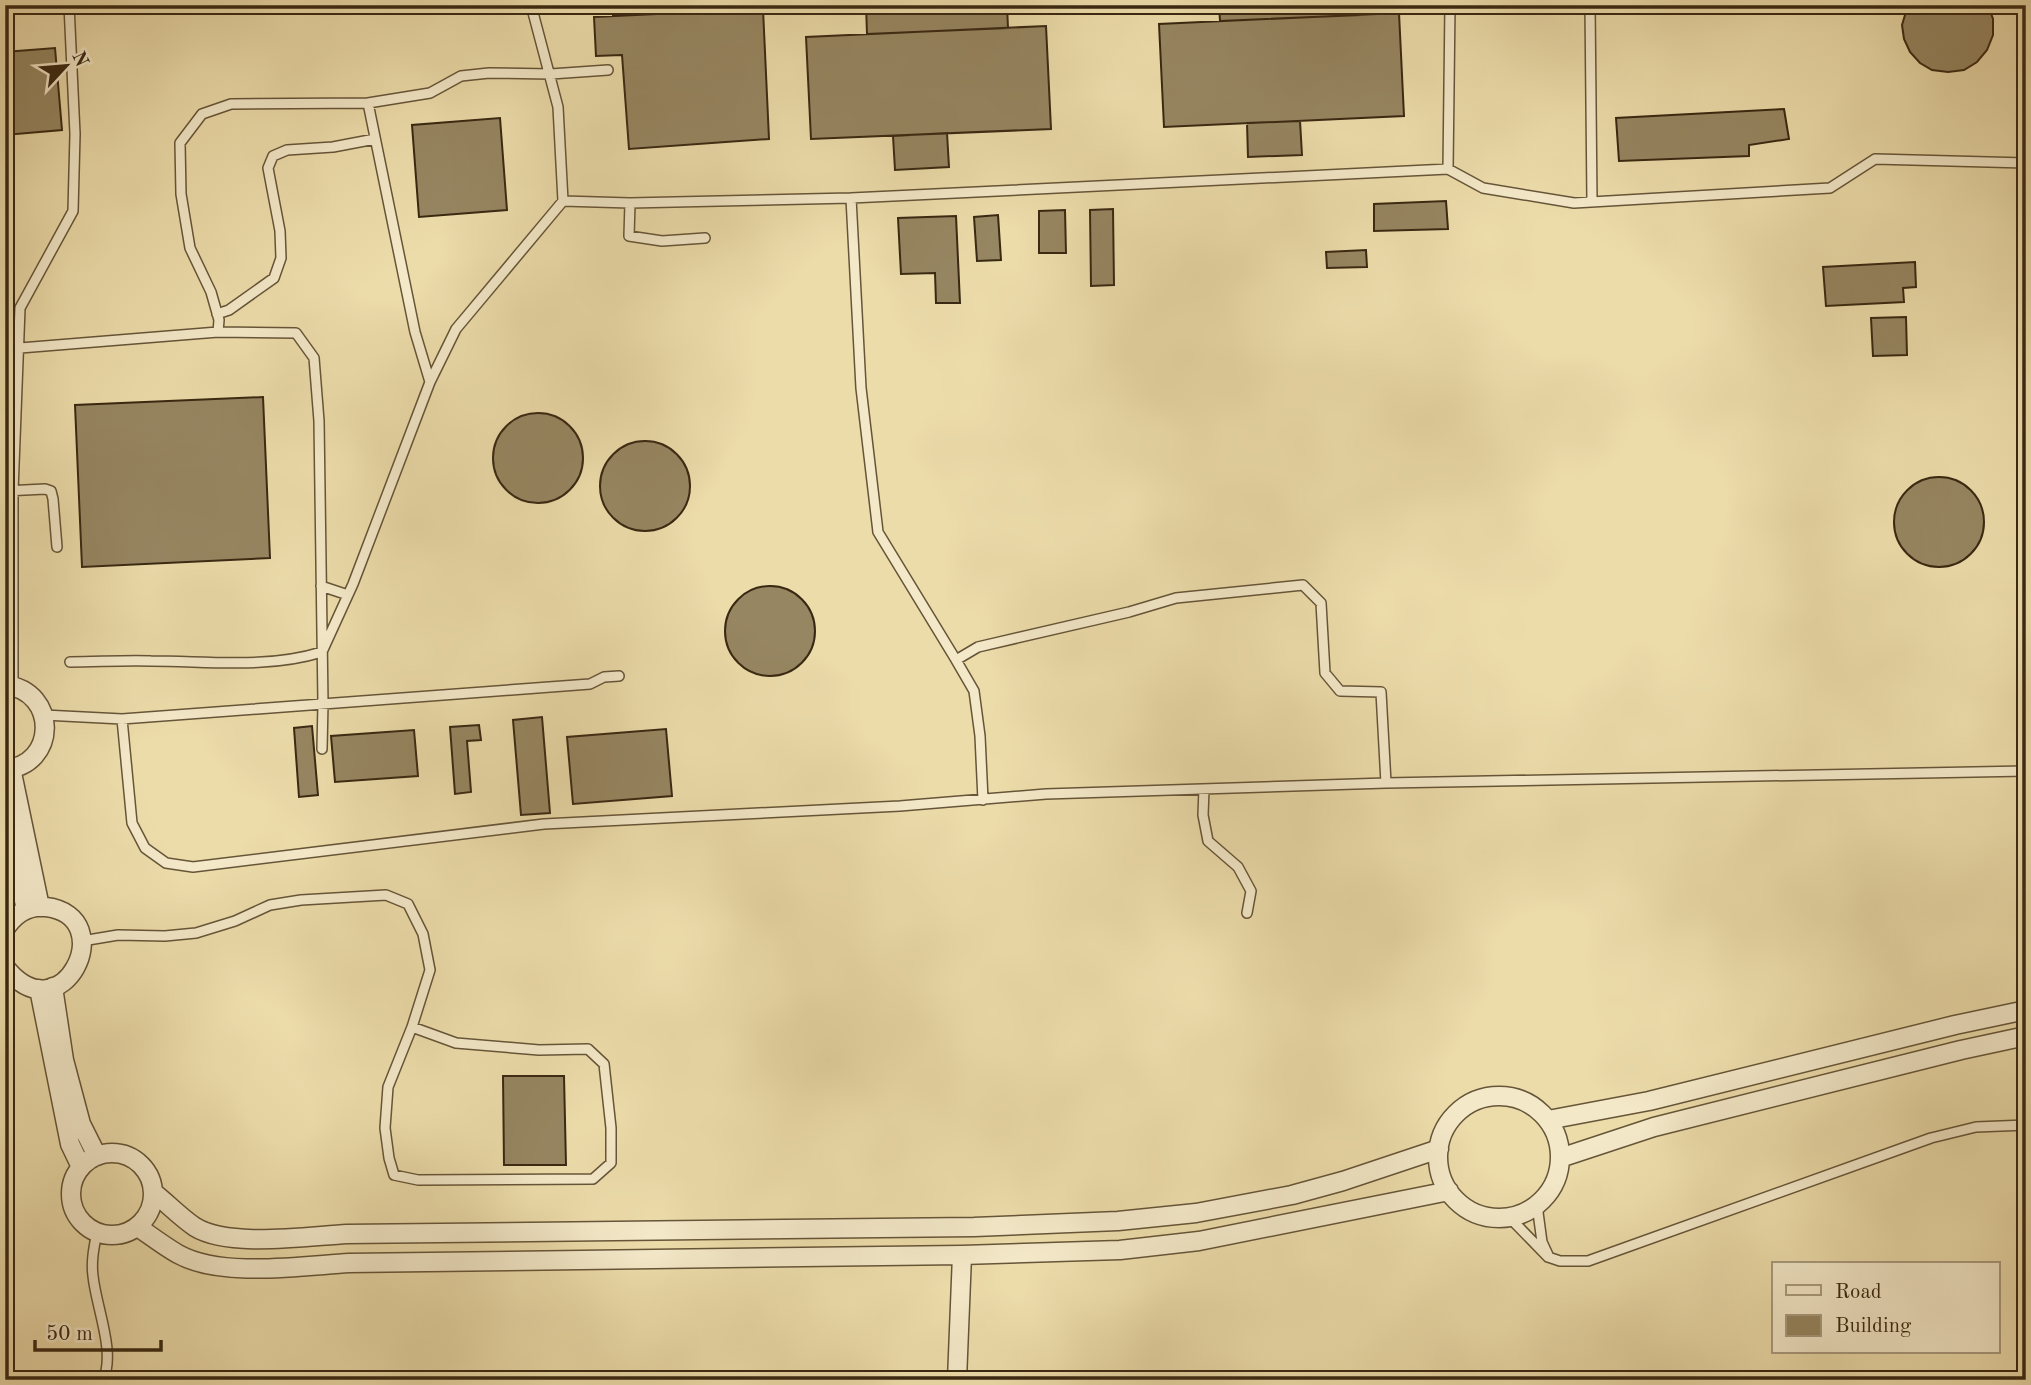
<svg xmlns="http://www.w3.org/2000/svg" width="2031" height="1385" viewBox="0 0 2031 1385" font-family="'Old Standard TT',serif">
  <rect width="100%" height="100%" fill="#ecdcaa"/>
  <filter id="stains"><feTurbulence type="fractalNoise" baseFrequency=".00286" numOctaves="4"/><feColorMatrix values="0 0 0 0 .2 0 0 0 0 .09 0 0 0 0 .02 0 0 0 .5 -.17"/></filter>
  <radialGradient id="worn" r=".72"><stop offset=".6" stop-color="#630" stop-opacity="0"/><stop offset="1" stop-color="#630" stop-opacity=".3"/></radialGradient>
  <!-- building -->
  <path fill="#968661" stroke="#392812" stroke-width="2" d="M613,5H763V9L613,16Z
    M866,5H1007L1008,28L867,34Z
    M1219,5H1360L1361,15L1220,21Z
    M1711,5H1843V8L1711,14Z
    M1908,5H1988L1993,19V35L1987,50L1977,62L1964,70L1948,72L1932,70L1920,63L1910,52L1904,39L1902,25Z
    M763,9L769,139L629,149L622,55L596,56L594,17Z
    M1399,13L1404,116L1164,127L1159,24Z
    M1046,26L1051,129L811,139L806,37Z
    M55,48L62,130L5,135V52Z
    M1784,109L1789,139L1749,145V156L1619,161L1616,118Z
    M500,118L507,210L419,217L412,125Z
    M1300,121L1302,155L1248,157L1247,123Z
    M947,133L949,167L895,170L893,136Z
    M5,149H9L13,199L5,200Z
    M1446,201L1448,229L1374,231V204Z
    M1113,209L1114,285L1091,286L1090,210Z
    M1065,210L1066,253H1039V211Z
    M998,215L1001,260L977,261L974,217Z
    M956,216L960,303H936L935,273L901,274L898,218Z
    M1366,250L1367,267L1327,268L1326,252Z
    M1915,262L1916,287L1903,288L1904,302L1826,306L1823,267Z
    M1906,317L1907,355L1873,356L1871,318Z
    M263,397L270,558L82,567L75,405Z
    M493 458a45 45 0 1 1 90 0a45 45 0 1 1-90 0Z
    M600 486a45 45 0 1 1 90 0a45 45 0 1 1-90 0Z
    M1894 522a45 45 0 1 1 90 0a45 45 0 1 1-90 0Z
    M725 631a45 45 0 1 1 90 0a45 45 0 1 1-90 0Z
    M542,717L550,813L521,815L513,720Z
    M479,725L481,740L467,741L471,792L455,794L450,727Z
    M312,726L318,795L299,797L294,728Z
    M666,729L672,796L573,804L567,737Z
    M414,730L418,776L335,782L331,736Z
    M503,1076H564L566,1165H504Z"/>
  <g fill="none" stroke-linecap="round" stroke-linejoin="round">
    <defs>
      <path id="service" d="M531,5L558,107L563,201
        M1590,5L1592,202
        M368,103L415,332L430,382
        M1448,169L1450,5
        M851,198L861,388L878,532L956,660L978,647L1129,612L1176,598L1303,585L1321,603L1325,673L1340,691L1381,692L1386,783
        M630,203L629,236L662,241L705,238
        M217,314L229,310L274,278L281,258L280,231L268,168L273,156L287,150L333,147L375,139
        M218,332L219,320L211,292L190,248L181,194L180,143L202,114L231,104L368,103L430,93L461,76L489,73L551,74L608,70
        M20,348L218,332L296,333L314,358L319,421L323,703L322,749
        M5,491L45,489L51,491L53,499L57,547
        M321,586L348,595
        M956,660L974,691L980,736L983,800
        M70,662C97,662 124,660 151,661C208,661 267,669 322,652L353,584L430,382L456,329L563,201L630,203L851,198L1448,169L1483,188L1574,203L1830,188L1875,159L2026,163
        M13,686V491L20,308L73,211L75,134L69,5
        M44,715L122,719L590,684L604,677L619,676
        M122,719L132,823L145,848L166,863L193,867L544,824L900,806L1046,794L1386,783L2026,771
        M1204,789L1203,815L1208,841L1238,867L1251,891L1247,913
        M82,941L118,935L165,936L196,933L235,921L270,905L301,900L386,895L408,904L423,934L430,970L412,1027L388,1087L385,1128L389,1158L394,1175L418,1180L593,1179L611,1163V1128L604,1064L588,1049L539,1050L456,1043L412,1027
        M1537,1205L1542,1242L1548,1255
        M1509,1217L1548,1257L1560,1261H1588L1931,1138L1976,1127L2026,1125
        M97,1232C94,1247 91,1261 93,1276C96,1307 116,1352 103,1380"/>
      <path id="minor" d="M5,685C59,691 57,766 5,769
        M11,768L40,907
        M5,822L26,909
        M5,929C14,915 28,905 46,907C122,916 62,1039 5,967
        M53,987L64,1060L81,1124L97,1156
        M39,989L70,1144L81,1167
        M1438 1157a61 61 0 1 1 122 0a61 61 0 1 1-122 0Z
        M1548,1120L1649,1101L1955,1025L2026,1010
        M71 1194a41 41 0 1 1 82 0a41 41 0 1 1-82 0Z
        M1560,1158L1654,1127L1961,1050L2026,1036
        M153,1192C167,1203 180,1217 195,1227C229,1248 308,1236 347,1234L974,1227L1118,1221L1196,1213L1292,1195L1343,1181L1439,1149
        M138,1227C151,1236 164,1246 178,1254C221,1278 301,1266 349,1263L962,1255L1120,1250L1199,1241L1449,1191
        M957,1380L962,1255"/>
    </defs>
    <!-- service casing -->
    <use href="#service" stroke="#665538" stroke-width="12"/>
    <!-- minor casing -->
    <use href="#minor" stroke="#665538" stroke-width="21"/>
    <!-- service -->
    <use href="#service" stroke="#f3e8c8" stroke-width="9"/>
    <!-- minor -->
    <use href="#minor" stroke="#f3e8c8" stroke-width="18"/>
  </g>
  <!-- margin -->
  <rect width="2031" height="1385" fill="none" stroke="#ecdcaa" stroke-width="28"/>
  <rect x="7" y="7" width="2017" height="1371" fill="none" stroke="#392812" stroke-width="3.5"/>
  <rect x="14" y="14" width="2003" height="1357" fill="none" stroke="#392812" stroke-width="2"/>
  <!-- legend -->
  <rect x="1772" y="1262" width="228" height="91" fill="#f3e8c8" stroke="#a99b7f" stroke-width="2"/>
  <rect x="1786" y="1285" width="35" height="10" fill="#f3e8c8" stroke="#a99b7f" stroke-width="2"/>
  <text x="1835" y="1298" font-size="21" fill="#392812">Road</text>
  <rect x="1786" y="1315" width="35" height="21" fill="#968661" stroke="#a99b7f" stroke-width="2"/>
  <text x="1835" y="1332" font-size="21" fill="#392812">Building</text>
  <!-- north arrow -->
  <g transform="translate(66 66) rotate(64)" stroke="#f3e8c8" stroke-width="5" paint-order="stroke">
  <path d="M0-5L12 26L0 18L-12 26Z" fill="#392812"/>
  <text y="-10" font-size="19" font-weight="bold" text-anchor="middle" fill="#392812">N</text>
  </g>
  <!-- scale -->
  <path d="M35 1340v10h126v-10" fill="none" stroke="#392812" stroke-width="3.5"/>
  <text x="46" y="1340" font-size="21" fill="#392812" stroke="#f3e8c8" stroke-width="5" paint-order="stroke">50 m</text>
  <rect width="100%" height="100%" filter="url(#stains)"/>
  <rect width="100%" height="100%" fill="url(#worn)"/>
</svg>
